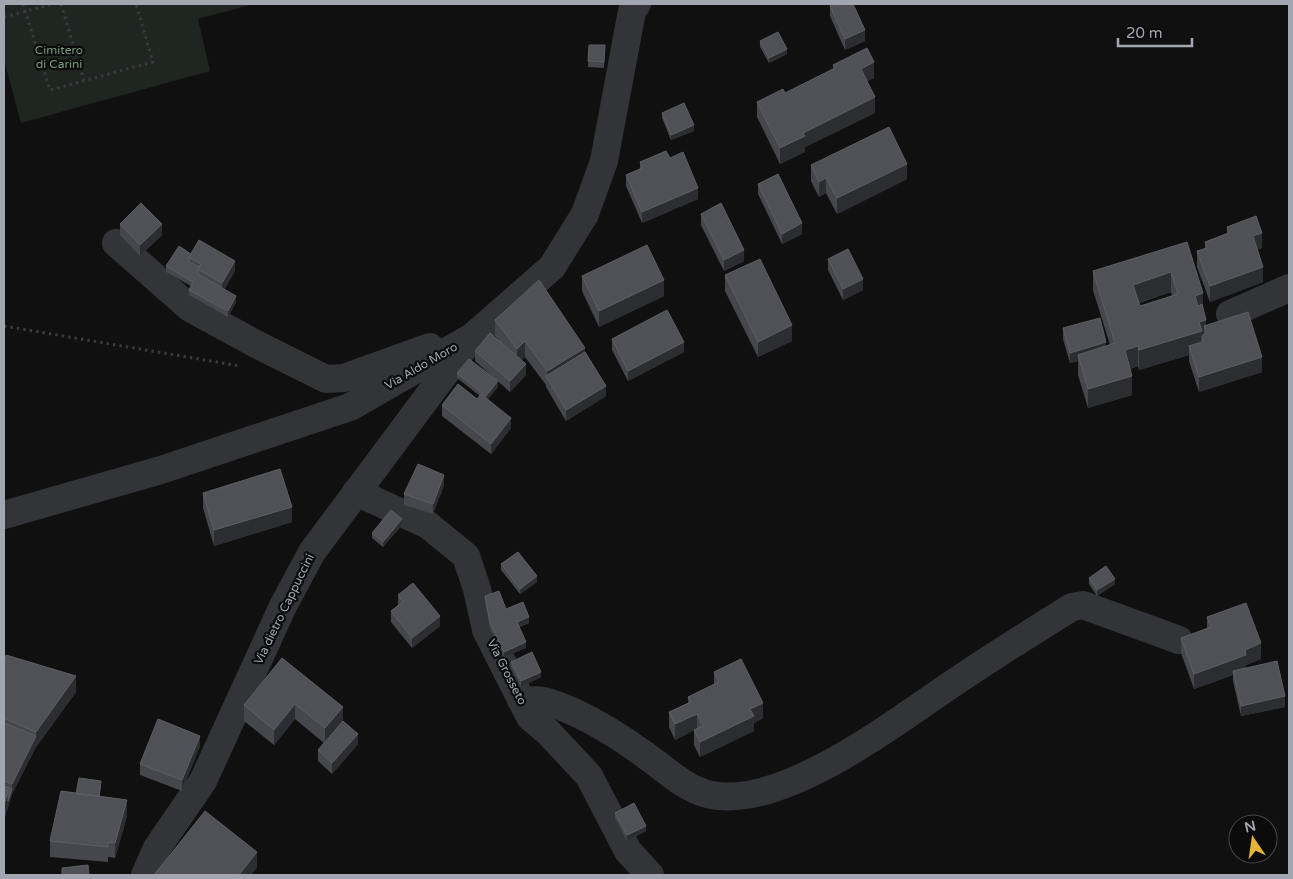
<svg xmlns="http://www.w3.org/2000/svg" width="1293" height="879" viewBox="0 0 1293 879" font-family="'Varela Round',sans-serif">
  <rect width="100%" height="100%" fill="#101011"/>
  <!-- green -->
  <path fill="#1f2520" d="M4,4H254L198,19L210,71L21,123L4,60Z"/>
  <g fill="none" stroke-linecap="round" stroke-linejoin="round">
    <!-- path -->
    <path stroke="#393b3f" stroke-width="3" stroke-dasharray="2.5 4" stroke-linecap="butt" d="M23,4L50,90L153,62L136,4
      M61,4L84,80
      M4,17L53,4
      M4,326L240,366"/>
    <!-- minor -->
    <path stroke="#333438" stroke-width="28" d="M116,243L190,308L256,344L326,379L344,378L430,347
      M1230,314L1289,288
      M356,492L428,525L466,556L477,589L486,630L530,717L548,732L589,776L628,851L650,875
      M4,515L161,470L350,407L472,337L552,267L585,214L604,161L632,11L637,4
      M521,700C529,700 540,699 548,702C586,714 623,738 656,763C669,773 680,783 696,790C769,824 901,717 961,678C997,654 1035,630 1072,607L1083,605L1179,640
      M145,875L157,848L203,781L283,606L312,552L467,344"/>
  </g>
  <!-- wall -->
  <path fill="#46474c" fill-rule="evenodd" d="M830,6L865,41L845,50L830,16Z
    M760,41L787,54L769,63L760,47Z
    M589,45H605L604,68L588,67Z
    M833,65L874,78L867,81L875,113L805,147V152L780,164L757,117V102L785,93L833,69Z
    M662,113L694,131L671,140L662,118Z
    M670,158L698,199L642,223L626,186V175L640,169V162Z
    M811,165L907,179L837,214L826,193L819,197L811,181Z
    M758,184L802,234L782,244L758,194Z
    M701,214L744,261L724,271L701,225Z
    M120,224L162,235L140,256L120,235Z
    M1227,227L1262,248L1257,250L1263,282L1210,302L1197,267V251L1205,249V242L1227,233Z
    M1187,242L1206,325L1262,372L1199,392L1189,361V355L1139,370L1138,366L1130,369L1132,395L1088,408L1078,375V361L1070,363L1063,339V328L1106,346L1110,345L1093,290V271ZM1171,292L1172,296L1140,306L1139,303Z
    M191,254L235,271L224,290L236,302L228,317L189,295V290L191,286L166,272V266Z
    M828,259L863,290L843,300L828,270Z
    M725,275L792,341L758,357L725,291Z
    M582,276L664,296L599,327L582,291Z
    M495,320L585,352L606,396L566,421L546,387V385L525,357L521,360L526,375L510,392L475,361V351L499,340L495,336Z
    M612,339L684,352L628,381L612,350Z
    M457,373L498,387L488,399L511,428L491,454L442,416V405L477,399L480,396L457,378Z
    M444,485L433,514L404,505V494Z
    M203,493L292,522L214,546L203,508Z
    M402,525L383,547L372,538V533Z
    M501,564L537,582L520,594L501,570Z
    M1089,578L1115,584L1097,596L1089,584Z
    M398,595L440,626L412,648L391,622V611L398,605Z
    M485,596L529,623L519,627L526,648L504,657L490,628L485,601Z
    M1207,617L1261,659L1246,665V668L1285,707L1241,716L1233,681V675L1194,689L1181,653V638L1207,629Z
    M282,658L343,722L358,744L332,774L318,761V750L324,743L295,719L274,745L244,721V705Z
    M511,662L541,677L521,687L511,667Z
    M4,665L76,692L36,747L12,794L4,820Z
    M714,672L763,718L754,723V731L700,757L694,745V730L675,740L669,727V712L688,703V697L714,684Z
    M200,746L182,791L140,775V764Z
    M101,787L99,797L127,816L115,858L108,857V862L50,857V841L76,794Z
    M615,813L646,831L627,841L615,818Z"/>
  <!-- shaded-wall -->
  <path fill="#2c2d30" d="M865,30V41L845,50V39Z
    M787,49V54L769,63V58Z
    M874,62V78L861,84V69Z
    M875,97V113L805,147V152L780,164V148L803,133Z
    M694,125V131L671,140V135Z
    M907,164V179L837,214V198Z
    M826,178V193L819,197V182Z
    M698,188V199L642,223V212Z
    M802,223V234L782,244V234Z
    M162,224V235L140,256V245Z
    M1262,233V248L1253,252V236Z
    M744,250V261L724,271V260Z
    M235,261V271L222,294V283Z
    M1263,267V282L1210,302V286Z
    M1171,272V292L1133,304V285Z
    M863,279V290L843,300V289Z
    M664,280V296L599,327V311Z
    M1203,293V313L1195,316V296Z
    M236,296V302L228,317V311Z
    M1206,320V333L1204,326V340L1202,336V351L1189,346V355L1139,370V350L1199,322Z
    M792,325V341L758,357V342Z
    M525,341V357L517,364V349Z
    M684,342V352L628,381V371Z
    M1106,342V353L1078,355V361L1070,363V353Z
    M1138,346V366L1125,370V350Z
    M585,348V363L547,378V371Z
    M1262,357V372L1199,392V377Z
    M526,364V375L510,392V381Z
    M1132,376V395L1088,408V389Z
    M498,381V387L486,401V396Z
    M606,386V396L566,421V410Z
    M511,418V428L491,454V444Z
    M444,475V485L433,514V504Z
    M292,507V522L214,546V530Z
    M402,519V525L383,547V542Z
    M537,576V582L520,594V589Z
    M1115,579V584L1097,596V590Z
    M440,616V626L412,648V638Z
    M529,617V623L517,627V622Z
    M526,642V648L504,657V652Z
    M1261,643V659L1246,665V670L1233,671V675L1194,689V674L1245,650Z
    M541,672V677L521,687V681Z
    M76,676V692L36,747L12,794L4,820V805L8,791L12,789V784L36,736V732Z
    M1285,696V707L1241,716V706Z
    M763,703V718L754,723V731L700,757V742L750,709Z
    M295,704V719L274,745V730Z
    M343,707V722L325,744V728Z
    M697,714V729L675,740V724Z
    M358,734V744L332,774V763Z
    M200,736V746L182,791V780Z
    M127,800V816L115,858V843Z
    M646,826V831L627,841V835Z
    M257,852V868L251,875H239Z"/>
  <!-- building -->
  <path fill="#505157" stroke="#5d5f65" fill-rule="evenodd" d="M834,4H853L865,30L845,39L830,6Z
    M778,32L787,49L769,58L760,41Z
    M589,45H605L604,62L588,61Z
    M867,48L874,62L861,69L875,97L803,133L805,136L780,148L757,102L783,89L785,93L835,68L833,65Z
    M684,103L694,125L671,135L662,113Z
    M889,127L907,164L837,198L826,178L819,182L811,165Z
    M666,151L670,158L683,152L698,188L642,212L626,175L642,168L640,162Z
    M778,174L802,223L782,234L758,184Z
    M141,203L162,224L140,245L120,224Z
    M721,203L744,250L724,260L701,214Z
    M1256,216L1262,233L1253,236L1263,267L1210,286L1197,251L1207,248L1205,242L1229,233L1227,227Z
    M199,240L235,261L222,283L198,269L201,264L189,257Z
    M1187,242L1203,293L1195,296L1198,306L1202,304L1206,320L1199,322L1202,331L1139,350L1138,346L1125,350L1132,376L1088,389L1078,355L1115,343L1093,271ZM1171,272L1178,294L1140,306L1133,285Z
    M647,245L664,280L599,311L582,276Z
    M179,246L191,254L189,257V262L199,267L198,269V274L236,296L228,311L189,290L193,282L166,266Z
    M848,249L863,279L843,289L828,259Z
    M760,259L792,325L758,342L725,275Z
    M539,280L585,348L547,371L525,341L517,349L495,320Z
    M667,310L684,342L628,371L612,339Z
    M1248,312L1262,357L1199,377L1189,346L1202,342V336L1206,333L1204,326Z
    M1100,318L1106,342L1070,353L1063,328Z
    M490,333L526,364L510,381L475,351Z
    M585,352L606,386L566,410L546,376Z
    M469,359L498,381L486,396L457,373Z
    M458,384L477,399L481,394L511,418L491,444L442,405Z
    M418,464L444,475L433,504L404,494Z
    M280,469L292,507L214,530L203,493Z
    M391,510L402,519L383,542L372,533Z
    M518,552L537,576L520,589L501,564Z
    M1106,566L1115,579L1097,590L1089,578Z
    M413,583L440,616L412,638L391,611L403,602L398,595Z
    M499,591L506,609L523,602L529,617L517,622L526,642L504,652L490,622L485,596Z
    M1246,603L1261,643L1245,650L1246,655L1194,674L1181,638L1211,627L1207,617Z
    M532,652L541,672L521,681L511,662Z
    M6,655L76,676L36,732L4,718V665Z
    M282,658L343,707L325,728L295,704L274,730L244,705Z
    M741,659L763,703L750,709L754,716L700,742L694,730L703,726L697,714L675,724L669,712L691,702L688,697L719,682L714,672Z
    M1277,661L1285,696L1241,706L1233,671Z
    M158,719L200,736L182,780L140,764Z
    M343,721L358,734L332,763L318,750Z
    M4,723L36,736L12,784L4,781Z
    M79,778L101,781L99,796L76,794Z
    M4,786L12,789L8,801V791L4,789Z
    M4,789L8,791L4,805Z
    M61,791L127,800L115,843L108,842V847L50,841Z
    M634,803L646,826L627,835L615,813Z
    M205,811L257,852L239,875H154Z
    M88,865L89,875H62V868Z"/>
  <g text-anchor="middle" stroke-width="4.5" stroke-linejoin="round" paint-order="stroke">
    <!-- park labels -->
    <g font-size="12" fill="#7a9b7e" stroke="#0b0b0c">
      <text x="59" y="54">Cimitero<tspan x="59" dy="14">di Carini</tspan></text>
    </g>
    <!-- street labels -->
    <g font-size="12" fill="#a2a6b1" stroke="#0b0b0c">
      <text transform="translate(421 366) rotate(-30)" y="4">Via Aldo Moro</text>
      <text transform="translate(284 609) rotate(-64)" y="4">Via dietro Cappuccini</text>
      <text transform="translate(507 672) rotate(63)" y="4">Via Grosseto</text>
    </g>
  </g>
  <!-- border -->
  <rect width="1293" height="879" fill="none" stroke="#a2a6b1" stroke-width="10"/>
  <!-- north arrow -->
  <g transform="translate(1253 839) rotate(347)"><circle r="24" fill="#0b0b0c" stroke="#47494e"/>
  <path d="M0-4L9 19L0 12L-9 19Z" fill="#e4b435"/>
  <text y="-8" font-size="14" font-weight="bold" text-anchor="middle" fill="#a2a6b1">N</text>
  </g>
  <!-- scale -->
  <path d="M1118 38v8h74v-8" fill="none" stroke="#a2a6b1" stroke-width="2.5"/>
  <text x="1126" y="38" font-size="15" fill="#a2a6b1" stroke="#0b0b0c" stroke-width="4" paint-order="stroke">20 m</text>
</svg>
